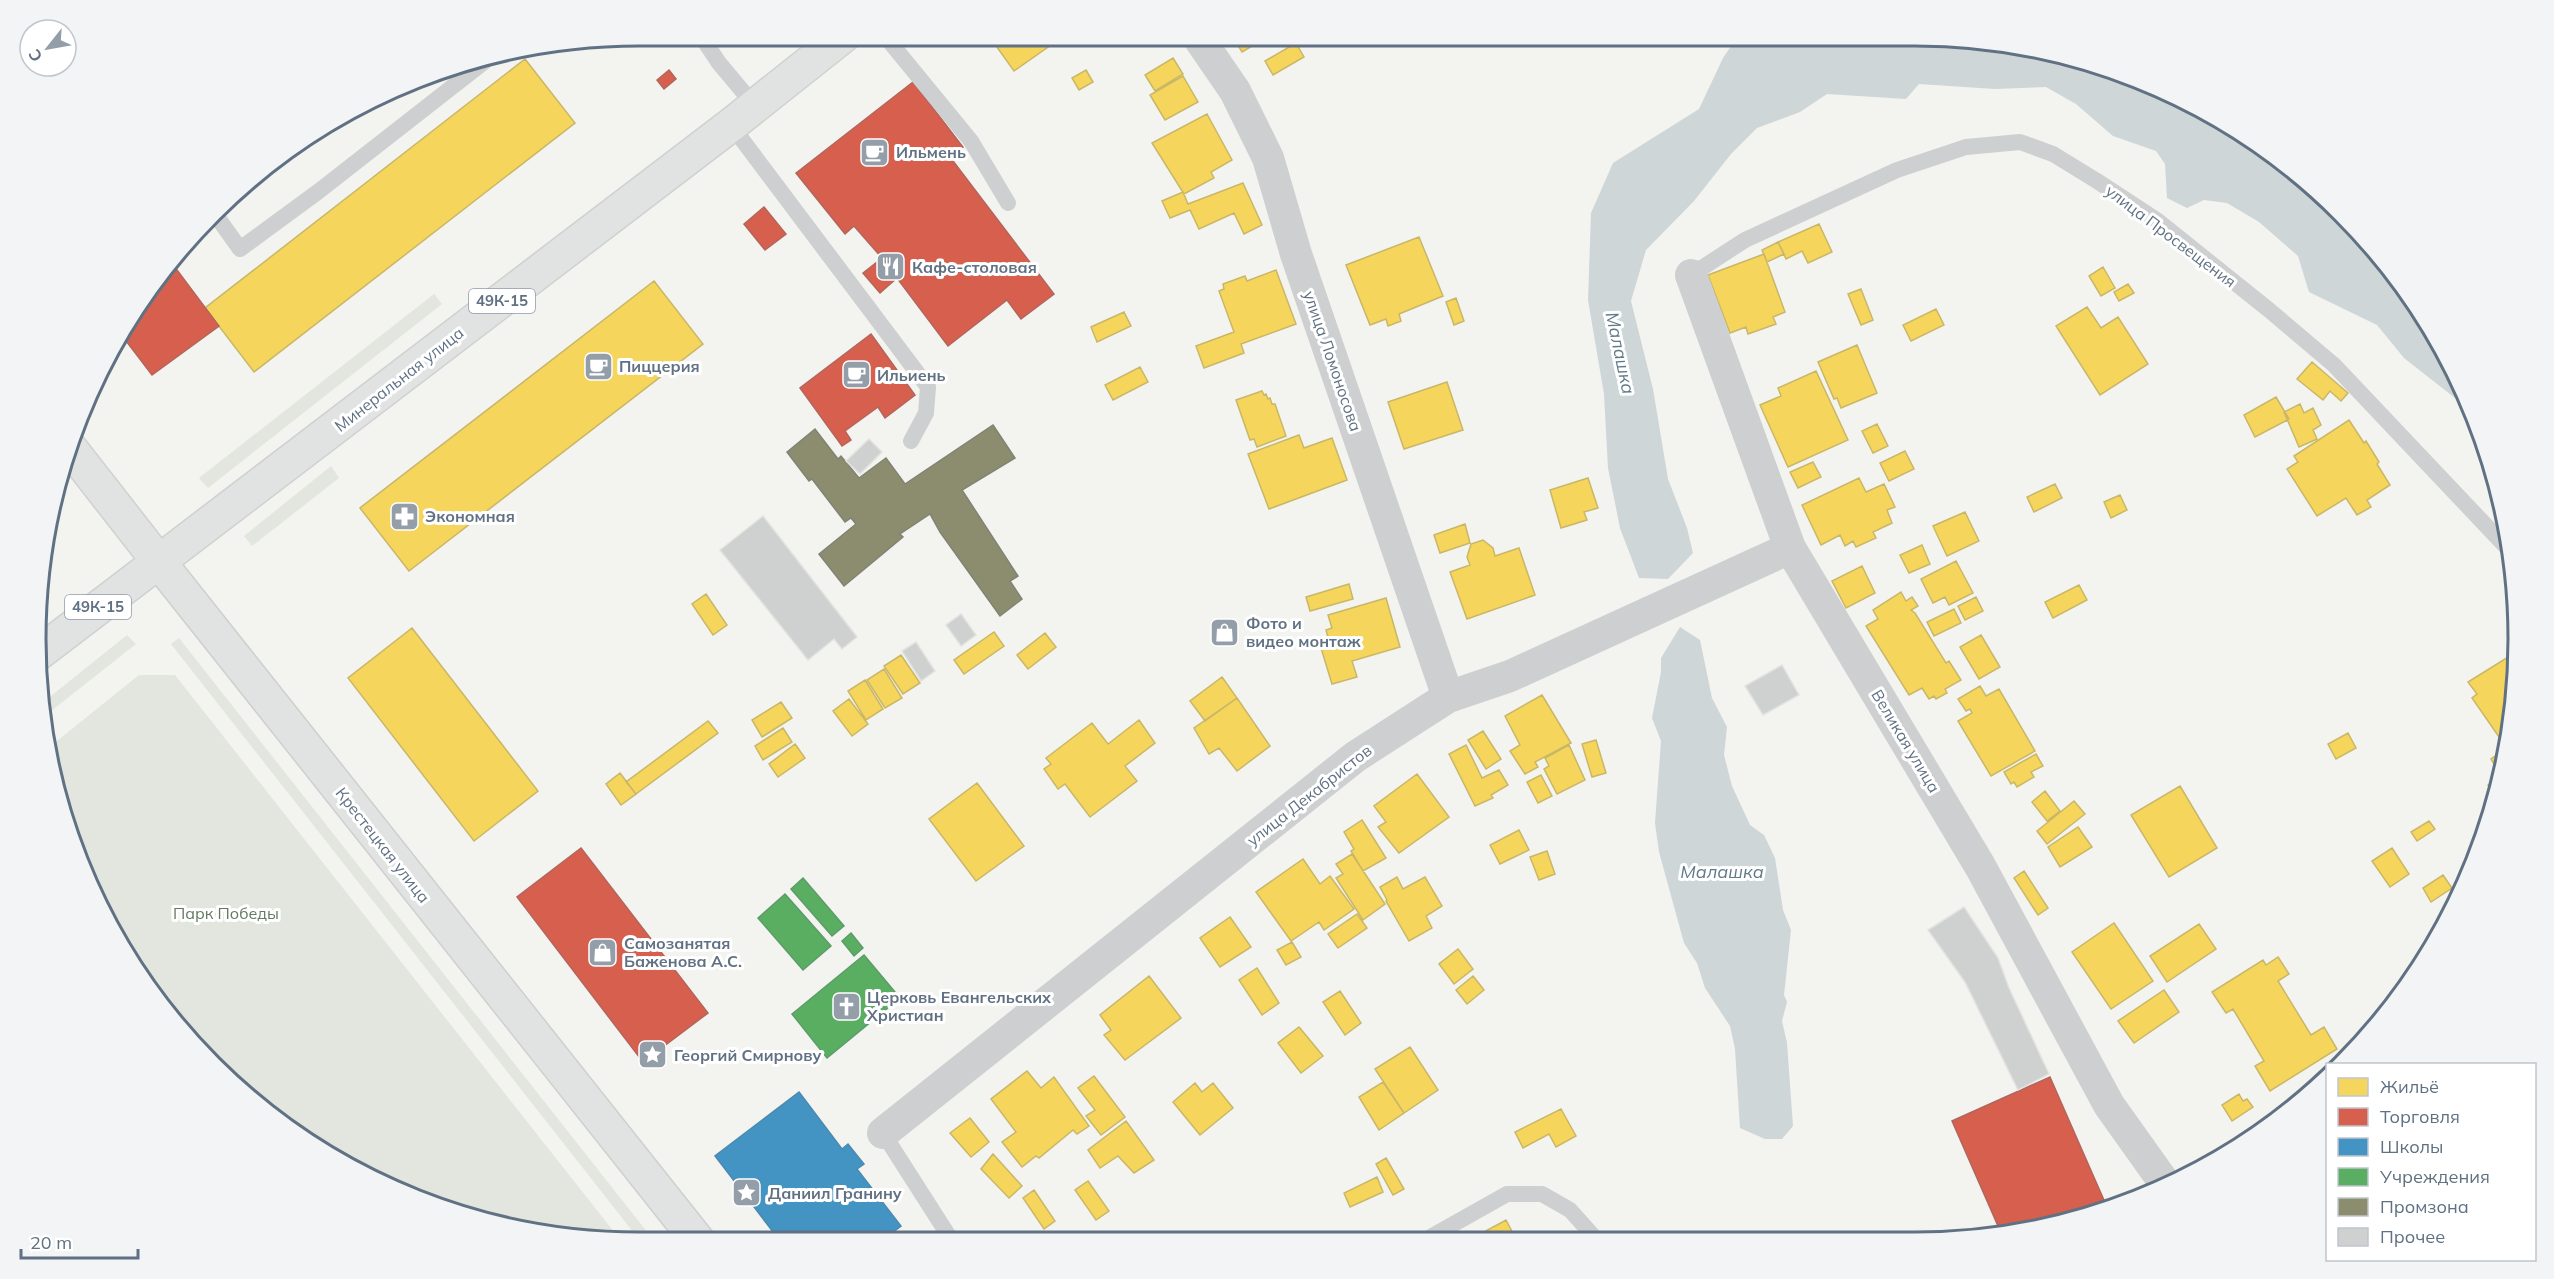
<svg xmlns="http://www.w3.org/2000/svg" width="2554" height="1279" viewBox="0 0 2554 1279" font-family="Mulish,sans-serif">
  <rect width="100%" height="100%" fill="#f3f3f0"/>
  <!-- green -->
  <path fill="#e2e6de" d="M434,294L442,304L208,488L199,478Z
    M331,466L339,478L252,546L244,536Z
    M127,635L136,644L41,719V704Z
    M179,638L655,1242H641L171,644Z
    M139,675H175L622,1242H600L484,1223L373,1181L304,1141L213,1066L138,975L98,906L57,796L47,749Z"/>
  <!-- water -->
  <path fill="#ced6d8" d="M1737,37H1954L2070,56L2181,98L2282,161L2368,241L2437,337L2469,409L2404,358L2377,325L2309,292L2298,256L2259,222L2227,203L2204,200L2187,208L2167,198L2165,164L2156,151L2113,136L2076,104L2046,87L1995,89L1919,84L1906,99L1827,94L1800,112L1757,128L1731,154L1694,201L1646,250L1631,301L1653,389L1668,479L1687,528L1693,553L1668,579L1639,578L1620,528L1608,468L1604,394L1588,300L1591,213L1613,163L1699,109L1723,58Z
    M1680,627L1700,640L1712,698L1727,727L1724,755L1732,786L1750,825L1764,835L1775,858L1783,910L1791,930L1784,995L1787,1002L1782,1021L1787,1043L1793,1126L1782,1139H1765L1740,1128L1735,1049L1730,1026L1705,988L1697,963L1684,943L1659,852L1655,823L1661,741L1652,718L1661,672V658Z"/>
  <!-- homes -->
  <path fill="#f6d55c" stroke="#c9b768" stroke-width="1.5" d="M989,36H1055L1058,40L1014,71Z
    M1233,37H1249L1254,45L1242,52Z
    M1437,37H1453L1441,44Z
    M1296,43L1304,57L1273,75L1265,61Z
    M1173,58L1183,74L1155,91L1145,75Z
    M525,59L575,123L254,372L205,308Z
    M1086,70L1093,82L1079,90L1072,78Z
    M1183,76L1198,102L1165,120L1150,95Z
    M1207,114L1232,160L1211,172L1214,178L1184,194L1152,143Z
    M1243,183L1262,225L1244,234L1234,213L1199,229L1190,210L1170,218L1162,201L1183,192L1188,204Z
    M1819,224L1832,252L1808,263L1802,251L1786,259L1778,242Z
    M1419,237L1443,296L1399,314L1401,321L1388,326L1386,319L1370,325L1346,265Z
    M1778,242L1784,254L1767,262L1762,250Z
    M1764,254L1785,312L1773,317L1776,324L1748,334L1746,327L1730,333L1708,275Z
    M2103,267L2115,288L2101,296L2089,276Z
    M1276,270L1296,324L1241,344L1244,353L1204,368L1196,346L1234,332L1219,291L1224,289L1223,284L1245,276L1247,281Z
    M654,281L703,344L409,571L360,508Z
    M2128,284L2134,293L2119,301L2114,292Z
    M1861,289L1873,320L1861,325L1848,294Z
    M1456,298L1464,321L1454,325L1446,302Z
    M2087,307L2101,328L2118,317L2148,364L2100,395L2056,326Z
    M1936,309L1944,325L1911,341L1903,325Z
    M1124,312L1131,326L1097,342L1091,327Z
    M1857,345L1877,393L1841,408L1837,398L1834,399L1818,362Z
    M2312,362L2348,393L2341,401L2330,391L2323,400L2297,379Z
    M1140,367L1148,382L1113,400L1105,385Z
    M1816,371L1848,440L1788,467L1760,405L1781,396L1778,388Z
    M1447,382L1463,430L1404,449L1388,402Z
    M1262,391L1264,395L1266,394L1268,399L1270,398L1272,404H1275L1286,436L1257,447L1254,439L1250,440L1236,400Z
    M2276,397L2289,419L2255,437L2244,415Z
    M2300,404L2304,413L2313,408L2321,425L2313,430L2317,439L2299,447L2284,412Z
    M2349,420L2364,443L2366,441L2379,462L2377,464L2390,485L2367,500L2371,507L2357,515L2346,498L2317,516L2287,469L2298,462L2294,456Z
    M1877,424L1888,446L1873,453L1862,431Z
    M1299,435L1304,448L1332,438L1347,480L1269,509L1248,454Z
    M1905,451L1914,469L1889,481L1880,463Z
    M1813,462L1821,477L1798,488L1790,472Z
    M1588,478L1598,508L1584,512L1587,520L1561,528L1550,490Z
    M1859,478L1866,492L1884,484L1895,507L1887,510L1892,523L1873,532L1876,538L1856,547L1853,541L1845,546L1840,535L1821,545L1802,505Z
    M2055,484L2062,498L2034,512L2027,497Z
    M2120,495L2127,510L2111,518L2104,502Z
    M1965,512L1979,541L1947,556L1933,526Z
    M1465,524L1470,543L1440,553L1434,535Z
    M1483,540L1493,548L1495,556L1519,548L1535,595L1467,619L1450,572L1470,565L1467,557L1471,544Z
    M1922,545L1930,564L1909,573L1900,555Z
    M1956,561L1973,593L1949,605L1945,597L1933,603L1921,579Z
    M1862,566L1875,593L1846,608L1832,581Z
    M1349,584L1353,599L1310,611L1306,597Z
    M2079,585L2087,600L2053,618L2045,602Z
    M1901,592L1906,601L1912,597L1918,606L1911,610L1915,613L1946,663L1949,661L1961,680L1945,689L1947,693L1936,699L1934,696L1929,699L1922,688L1909,695L1866,626L1878,619L1873,610Z
    M706,594L727,625L713,635L692,604Z
    M1976,597L1983,611L1965,620L1958,606Z
    M1386,598L1400,647L1352,661L1357,677L1332,684L1321,648L1330,645L1326,630L1332,628L1328,615Z
    M1954,609L1961,623L1934,636L1927,622Z
    M412,628L538,791L474,841L348,678Z
    M994,632L1004,646L964,674L954,660Z
    M1045,633L1056,647L1028,669L1017,655Z
    M1981,635L2000,667L1979,679L1960,647Z
    M2513,654L2516,658L2517,679L2508,731L2499,737L2472,698L2477,694L2468,682Z
    M901,655L920,683L903,694L884,666Z
    M884,669L902,698L885,708L867,680Z
    M1222,677L1237,698L1205,721L1190,701Z
    M865,680L883,709L866,720L848,691Z
    M1980,686L1986,696L1999,689L2035,751L1991,776L1958,721L1972,713L1970,709L1966,711L1958,699Z
    M1542,695L1571,743L1535,762L1538,767L1525,774L1510,751L1520,745L1505,716Z
    M1237,698L1270,746L1237,771L1219,748L1209,754L1194,728Z
    M849,699L868,724L852,736L833,711Z
    M781,702L792,718L762,737L752,720Z
    M1139,720L1155,743L1125,766L1137,781L1090,817L1065,784L1058,789L1044,769L1051,764L1046,758L1092,723L1108,744Z
    M708,721L718,733L636,794L626,782Z
    M783,728L792,742L763,760L755,746Z
    M1483,731L1501,759L1486,769L1468,740Z
    M2348,733L2356,748L2336,759L2328,744Z
    M1596,740L1606,773L1592,777L1582,744Z
    M795,744L805,758L778,777L769,764Z
    M1466,745L1482,778L1499,770L1508,785L1491,795L1493,798L1475,806L1449,754Z
    M1569,745L1585,780L1557,794L1544,769L1549,766L1545,758Z
    M2505,749L2502,766L2497,769L2491,759Z
    M2036,754L2043,766L2031,772L2034,777L2017,787L2014,782L2011,784L2004,772Z
    M620,773L636,794L621,805L606,784Z
    M1417,774L1449,817L1399,853L1378,827L1386,822L1374,806Z
    M1541,775L1552,796L1538,803L1527,782Z
    M2501,775L2498,795L2497,796L2488,785Z
    M977,783L1024,846L976,881L929,819Z
    M2180,786L2217,848L2169,877L2131,815Z
    M2045,791L2060,811L2047,821L2032,802Z
    M2074,801L2085,814L2047,844L2037,831Z
    M1362,820L1386,858L1363,871L1351,851L1354,849L1344,832Z
    M2429,821L2435,829L2417,841L2411,832Z
    M2078,827L2092,847L2060,867L2048,847Z
    M1519,830L1529,850L1500,864L1490,845Z
    M2392,848L2409,874L2390,887L2372,861Z
    M1547,851L1555,874L1539,880L1530,857Z
    M1352,854L1385,904L1363,920L1336,878L1343,874L1336,864Z
    M1303,859L1320,884L1330,876L1354,909L1324,930L1319,922L1291,941L1256,892Z
    M2024,871L2048,908L2038,915L2014,878Z
    M2443,875L2452,888L2431,902L2423,888Z
    M1397,877L1403,889L1425,877L1442,906L1426,916L1432,928L1409,941L1386,901L1387,900L1380,887Z
    M1357,914L1367,928L1338,948L1328,934Z
    M1230,917L1251,947L1220,967L1200,938Z
    M2114,923L2153,981L2111,1009L2072,952Z
    M2199,924L2216,949L2167,982L2150,956Z
    M1292,942L1301,957L1286,965L1277,950Z
    M1458,949L1473,969L1454,984L1439,964Z
    M2278,957L2289,974L2278,981L2311,1035L2324,1027L2337,1049L2270,1091L2255,1066L2264,1061L2233,1009L2226,1013L2212,992L2263,960L2266,965Z
    M1257,968L1279,1003L1262,1015L1239,980Z
    M1149,976L1181,1018L1125,1060L1104,1035L1111,1030L1100,1015Z
    M1473,976L1484,990L1467,1004L1456,990Z
    M2164,990L2179,1012L2134,1043L2118,1021Z
    M1340,991L1361,1023L1345,1035L1323,1002Z
    M1299,1027L1323,1056L1301,1073L1278,1043Z
    M1410,1047L1438,1090L1404,1113L1375,1069Z
    M1027,1071L1041,1088L1054,1077L1089,1126L1077,1134L1073,1130L1039,1158L1036,1156L1022,1167L1002,1142L1016,1132L991,1099Z
    M1094,1076L1125,1117L1101,1135L1086,1116L1095,1110L1078,1088Z
    M1383,1082L1404,1113L1379,1130L1359,1097Z
    M1195,1083L1202,1092L1213,1083L1233,1108L1200,1135L1173,1102Z
    M2239,1094L2243,1101L2247,1099L2253,1107L2232,1121L2222,1105Z
    M1561,1109L1576,1136L1556,1147L1549,1134L1523,1148L1515,1132Z
    M970,1118L989,1142L971,1157L950,1133Z
    M1126,1121L1154,1160L1134,1173L1118,1156L1100,1168L1088,1150Z
    M993,1154L1022,1186L1009,1198L981,1169Z
    M1386,1158L1404,1189L1393,1195L1376,1164Z
    M1377,1177L1383,1192L1350,1207L1344,1193Z
    M1088,1181L1109,1211L1096,1220L1075,1190Z
    M1034,1190L1055,1221L1044,1229L1023,1198Z
    M1506,1220L1516,1239H1471Z"/>
  <!-- shops -->
  <path fill="#d6604d" stroke="#b3655d" stroke-width="1.5" d="M669,70L676,79L664,89L657,80Z
    M913,82L963,147L950,157L1054,294L1021,319L1007,300L948,346L897,278L880,293L863,273L882,258L854,226L845,234L796,173Z
    M764,207L786,234L765,250L744,224Z
    M171,262L219,326L152,375L120,333Z
    M871,334L915,395L885,418L878,407L845,431L851,440L842,446L800,388Z
    M581,848L708,1013L643,1062L517,897Z
    M2050,1077L2107,1207L2002,1235L1952,1121Z"/>
  <!-- schools -->
  <path fill="#4393c3" stroke="#4c89b0" stroke-width="1.5" d="M799,1092L842,1149L848,1144L864,1164L857,1169L901,1226L881,1241H780L715,1156Z"/>
  <!-- public -->
  <path fill="#5aae61" stroke="#5c9c6b" stroke-width="1.5" d="M803,878L844,926L832,936L791,889Z
    M785,894L831,946L803,970L758,918Z
    M851,933L863,948L854,956L842,941Z
    M864,955L900,998L827,1058L792,1014Z"/>
  <!-- industry -->
  <path fill="#8c8c6e" stroke="#7f8474" stroke-width="1.5" d="M993,425L1015,458L962,490L1018,576L1010,581L1022,599L1000,616L940,532L930,514L900,534L903,537L844,586L819,554L856,524L851,518L845,522L812,479L809,481L787,452L815,429L838,459L841,456L859,478L886,458L905,484Z"/>
  <!-- building -->
  <path fill="#cfd0d0" stroke="#e2e2e0" stroke-width="1.5" d="M869,439L882,452L860,474L846,461Z
    M763,516L857,637L842,649L834,639L808,660L720,550Z
    M961,614L976,635L961,646L946,625Z
    M916,642L935,671L921,681L902,651Z
    M1782,665L1799,695L1763,715L1745,686Z
    M1964,907L1998,958L2009,988L2049,1074L2018,1090L1965,982L1928,930Z"/>
  <g fill="none" stroke-linecap="round" stroke-linejoin="round">
    <defs>
      <path id="secondary" d="M159,562L698,1241"/>
      <path id="primary" d="M70,448L159,562
        M39,653L731,125L843,36"/>
    </defs>
    <!-- secondary casing -->
    <use href="#secondary" stroke="#ced0d0" stroke-width="36"/>
    <!-- primary casing -->
    <use href="#primary" stroke="#cfd0d1" stroke-width="36"/>
    <!-- lane -->
    <path stroke="#cecfd0" stroke-width="16" d="M701,36L719,63L755,106
      M885,36L971,141L1008,203
      M731,125L928,387L926,413L911,441
      M215,214L240,249L319,191L493,55
      M1691,275L1745,240L1897,170L1966,147L2020,142L2053,154L2097,181L2158,221L2269,310L2334,365L2511,552
      M883,1133L952,1241
      M1427,1239L1507,1194H1542L1570,1210L1596,1239"/>
    <!-- street -->
    <path stroke="#cecfd0" stroke-width="32" d="M1198,37L1235,91L1268,158L1296,254L1448,697
      M1691,275L1790,548L1980,866L2109,1105L2166,1185
      M883,1133L1355,757L1448,697L1510,676L1790,548"/>
    <!-- secondary -->
    <use href="#secondary" stroke="#e1e2e2" stroke-width="33"/>
    <!-- primary -->
    <use href="#primary" stroke="#e1e2e2" stroke-width="33"/>
  </g>
  <!-- icons -->
  <defs>
    <symbol id="cafe-square" viewBox="-11 -11 22 22"><rect x="-9" y="-9" width="18" height="18" rx="4" fill="#939ea9" stroke="#fff"/><path d="M-5.5-4.5H6V0H3Q3 3.5 0 3.5H-2.5Q-5.5 3.5-5.5 0ZM3-3.2v2h1.7v-2ZM-6 4.5H4V6H-6Z" fill="#fff"/></symbol>
    <symbol id="restaurant-square" viewBox="-11 -11 22 22"><rect x="-9" y="-9" width="18" height="18" rx="4" fill="#939ea9" stroke="#fff"/><path d="M-5-6h1v4h1v-4h1v4h1v-4h1v5L-1.5 .5V6h-2V.5L-5-1ZM5-6V6H3V1.5H1.5Q1.5-4 5-6Z" fill="#fff"/></symbol>
    <symbol id="pharmacy-square" viewBox="-11 -11 22 22"><rect x="-9" y="-9" width="18" height="18" rx="4" fill="#939ea9" stroke="#fff"/><path d="M-2-6h4v4h4v4h-4v4h-4v-4h-4v-4h4Z" fill="#fff"/></symbol>
    <symbol id="shop-square" viewBox="-11 -11 22 22"><rect x="-9" y="-9" width="18" height="18" rx="4" fill="#939ea9" stroke="#fff"/><path d="M-5-2.5h2.3a2.7 3.5 0 0 1 5.4 0H5L5.5 6h-11ZM-1.5-2.5h3a1.5 2.3 0 0 0-3 0Z" fill="#fff"/></symbol>
    <symbol id="church-square" viewBox="-11 -11 22 22"><rect x="-9" y="-9" width="18" height="18" rx="4" fill="#939ea9" stroke="#fff"/><path d="M-1.2-6h2.4v3.5h3.3v2.4h-3.3V6h-2.4V-.1h-3.3v-2.4h3.3Z" fill="#fff"/></symbol>
    <symbol id="sight-square" viewBox="-11 -11 22 22"><rect x="-9" y="-9" width="18" height="18" rx="4" fill="#939ea9" stroke="#fff"/><path d="M0-6L1.8-2.2L6-1.7L2.9 1.2L3.7 5.4L0 3.3L-3.7 5.4L-2.9 1.2L-6-1.7L-1.8-2.2Z" fill="#fff"/></symbol>
  </defs>
  <g fill-rule="evenodd">
    <use href="#cafe-square" x="858" y="136" width="33" height="33"/>
    <use href="#restaurant-square" x="874" y="250" width="33" height="33"/>
    <use href="#cafe-square" x="582" y="350" width="33" height="33"/>
    <use href="#cafe-square" x="840" y="358" width="33" height="33"/>
    <use href="#pharmacy-square" x="388" y="500" width="33" height="33"/>
    <use href="#shop-square" x="1208" y="616" width="33" height="33"/>
    <use href="#shop-square" x="586" y="936" width="33" height="33"/>
    <use href="#church-square" x="830" y="990" width="33" height="33"/>
    <use href="#sight-square" x="636" y="1038" width="33" height="33"/>
    <use href="#sight-square" x="730" y="1176" width="33" height="33"/>
  </g>
  <g text-anchor="middle" stroke-width="6" stroke-linejoin="round" paint-order="stroke">
    <!-- shield labels -->
    <g fill="#fff" stroke="#909ca8" stroke-width="1.5">
      <rect x="469" y="289" width="66" height="24" rx="4.5"/>
      <rect x="65" y="595" width="66" height="24" rx="4.5"/>
    </g>
    <g font-size="15" font-weight="bold" fill="#607183">
      <text x="502" y="306">49К-15</text>
      <text x="98" y="612">49К-15</text>
    </g>
    <!-- poi labels -->
    <g font-size="16" font-weight="bold" fill="#607183" stroke="#fff" text-anchor="start">
      <text x="896" y="158">Ильмень</text>
      <text x="912" y="273">Кафе-столовая</text>
      <text x="619" y="372">Пиццерия</text>
      <text x="877" y="381">Ильиень</text>
      <text x="425" y="522">Экономная</text>
      <text x="1246" y="629">Фото и<tspan x="1246" dy="18">видео монтаж</tspan></text>
      <text x="624" y="949">Самозанятая<tspan x="624" dy="18">Баженова А.С.</tspan></text>
      <text x="867" y="1003">Церковь Евангельских<tspan x="867" dy="18">Христиан</tspan></text>
      <text x="674" y="1061">Георгий Смирнову</text>
      <text x="768" y="1199">Даниил Гранину</text>
    </g>
    <!-- street labels -->
    <g font-size="16" fill="#607183" stroke="#fff">
      <text transform="translate(2171 236) rotate(37)" y="6">улица Просвещения</text>
      <text transform="translate(1333 361) rotate(71)" y="6">улица Ломоносова</text>
      <text transform="translate(399 379) rotate(-38)" y="6">Минеральная улица</text>
      <text transform="translate(1906 741) rotate(59)" y="6">Великая улица</text>
      <text transform="translate(1309 795) rotate(-38)" y="6">улица Декабристов</text>
      <text transform="translate(383 845) rotate(52)" y="6">Крестецкая улица</text>
    </g>
    <!-- park labels -->
    <g font-size="16" fill="#637a60" stroke="#fff">
      <text x="226" y="919">Парк Победы</text>
    </g>
    <!-- water labels -->
    <g font-size="18" font-style="italic" fill="#617a88" stroke="#fff">
      <text transform="translate(1620 353) rotate(78)" y="6">Малашка</text>
      <text x="1722" y="878">Малашка</text>
    </g>
  </g>
  <!-- crop -->
  <path d="M0 0H2554V1279H0ZM639 46H1915A593 593 0 0 1 2508 639V639A593 593 0 0 1 1915 1232H639A593 593 0 0 1 46 639V639A593 593 0 0 1 639 46Z" fill="#f2f4f5" fill-rule="evenodd"/>
  <path fill="none" stroke="#607183" stroke-width="3" d="M639 46H1915A593 593 0 0 1 2508 639V639A593 593 0 0 1 1915 1232H639A593 593 0 0 1 46 639V639A593 593 0 0 1 639 46Z"/>
  <!-- legend -->
  <rect x="2326" y="1063" width="210" height="198" fill="#ffffff" stroke="#bfc6cd" stroke-width="1.5"/>
  <rect x="2338" y="1078" width="30" height="18" fill="#f6d55c" stroke="#bfc6cd" stroke-width="1.5"/>
  <text x="2380" y="1093" font-size="18" fill="#607183">Жильё</text>
  <rect x="2338" y="1108" width="30" height="18" fill="#d6604d" stroke="#bfc6cd" stroke-width="1.5"/>
  <text x="2380" y="1123" font-size="18" fill="#607183">Торговля</text>
  <rect x="2338" y="1138" width="30" height="18" fill="#4393c3" stroke="#bfc6cd" stroke-width="1.5"/>
  <text x="2380" y="1153" font-size="18" fill="#607183">Школы</text>
  <rect x="2338" y="1168" width="30" height="18" fill="#5aae61" stroke="#bfc6cd" stroke-width="1.5"/>
  <text x="2380" y="1183" font-size="18" fill="#607183">Учреждения</text>
  <rect x="2338" y="1198" width="30" height="18" fill="#8c8c6e" stroke="#bfc6cd" stroke-width="1.5"/>
  <text x="2380" y="1213" font-size="18" fill="#607183">Промзона</text>
  <rect x="2338" y="1228" width="30" height="18" fill="#cfd0d0" stroke="#bfc6cd" stroke-width="1.5"/>
  <text x="2380" y="1243" font-size="18" fill="#607183">Прочее</text>
  <!-- north arrow -->
  <g transform="translate(48 48) rotate(239)"><circle r="28" fill="#ffffff" stroke="#bfc6cd" stroke-width="1.5"/>
  <path d="M0-4.5L10 22L0 15L-10 22Z" fill="#939ea9"/>
  <text y="-9" font-size="16" font-weight="bold" text-anchor="middle" fill="#607183">С</text>
  </g>
  <!-- scale -->
  <path d="M21 1249v9h117v-9" fill="none" stroke="#607183" stroke-width="3"/>
  <text x="30" y="1249" font-size="18" fill="#607183" stroke="#ffffff" stroke-width="4.5" paint-order="stroke">20 m</text>
</svg>
